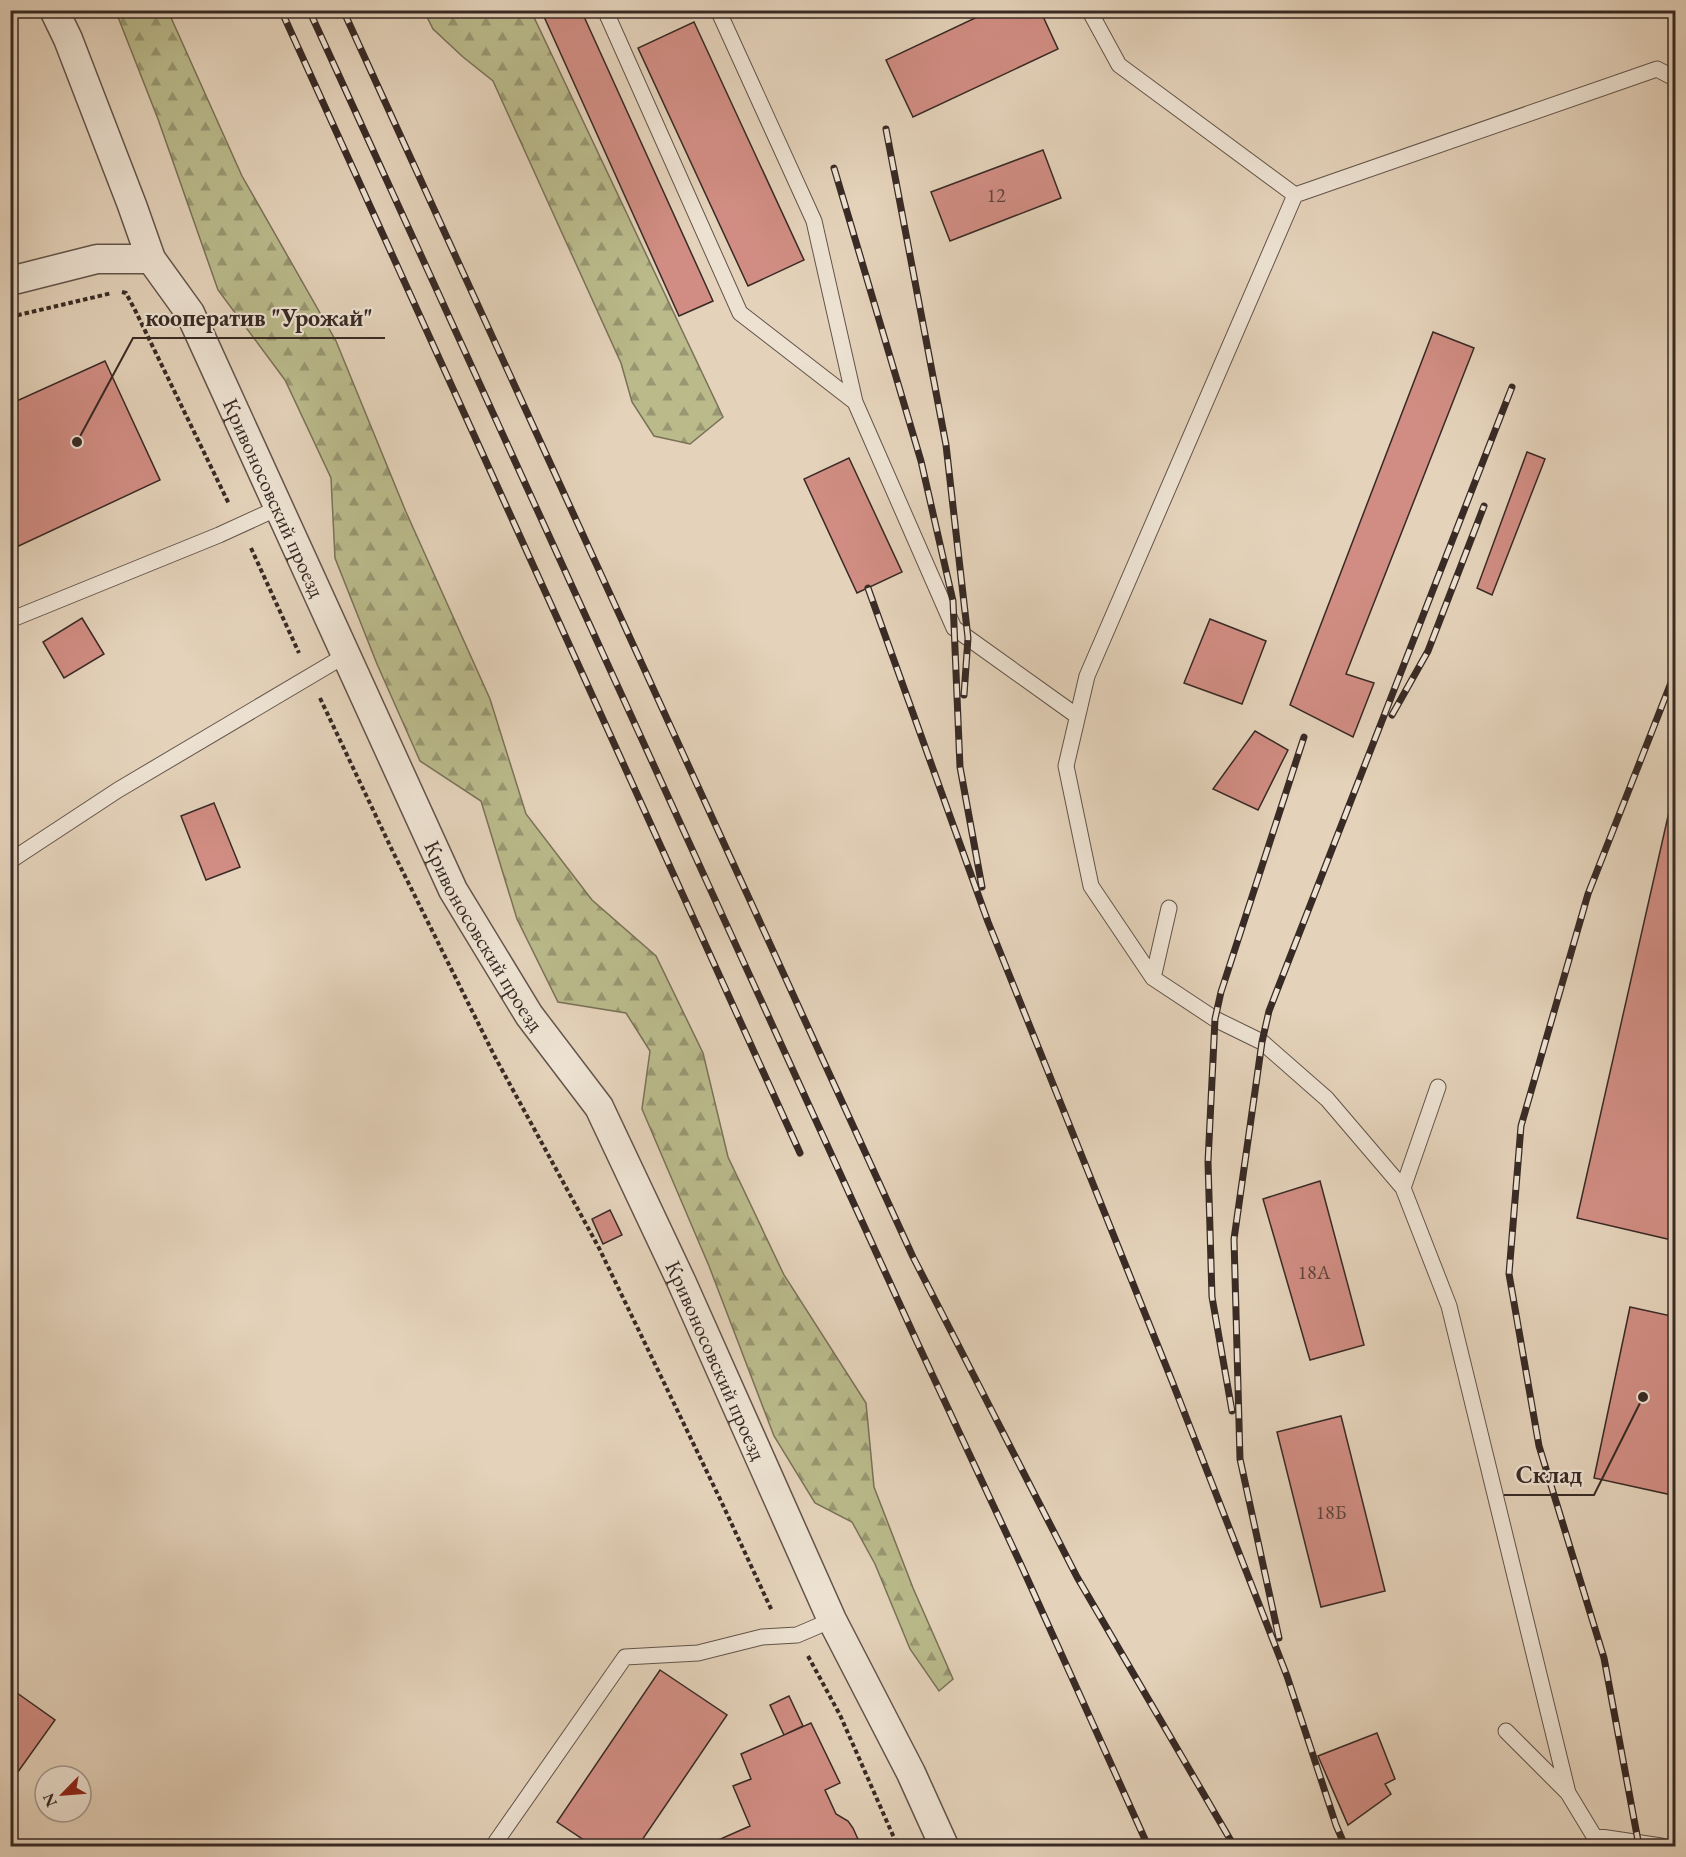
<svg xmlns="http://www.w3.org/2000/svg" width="1686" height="1857" viewBox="0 0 1686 1857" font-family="'EB Garamond',serif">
  <defs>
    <pattern id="forest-firs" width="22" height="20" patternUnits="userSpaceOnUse" patternTransform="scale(1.5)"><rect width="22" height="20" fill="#baba8b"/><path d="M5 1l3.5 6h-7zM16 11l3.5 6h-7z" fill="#989771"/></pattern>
  </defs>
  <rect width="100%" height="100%" fill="#e4d2ba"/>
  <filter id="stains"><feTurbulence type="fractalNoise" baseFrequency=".00333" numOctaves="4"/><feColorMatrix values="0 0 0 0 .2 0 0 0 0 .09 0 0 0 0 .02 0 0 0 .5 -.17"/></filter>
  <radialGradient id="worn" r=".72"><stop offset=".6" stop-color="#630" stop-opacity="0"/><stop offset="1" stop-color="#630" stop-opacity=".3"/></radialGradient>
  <!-- forest -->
  <path fill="url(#forest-firs)" stroke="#797258" stroke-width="1.5" d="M117,11H168L242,176L336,341L406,512L490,699L526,814L592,900L656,956L703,1053L728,1157L784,1275L866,1403L874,1487L913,1588L953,1679L939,1691L910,1649L875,1564L852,1522L815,1503L774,1436L709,1266L642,1109L650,1051L626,1013L558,1002L517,919L481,801L420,761L377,664L335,558L331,478L285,380L218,290L158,119L118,17Z
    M424,11H531L723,417L690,444L654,436L632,402L621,363L493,81L463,57L433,29Z"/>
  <!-- building -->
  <path fill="#d18d83" stroke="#382a25" stroke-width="1.5" d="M541,10H581L713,301L679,316Z
    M992,10H1040L1058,49L913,117L886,60Z
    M694,22L804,260L748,286L638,48Z
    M1043,150L1061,198L950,241L931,192Z
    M1433,332L1474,348L1346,674L1374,683L1353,737L1290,705Z
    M105,361L160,480L10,550V404Z
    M1527,452L1545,459L1492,595L1477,588Z
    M849,458L902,572L857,593L804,479Z
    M82,618L104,654L64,678L43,642Z
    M1210,619L1266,641L1242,704L1184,683Z
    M1255,731L1288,750L1258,810L1213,789Z
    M1676,781V1241L1577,1218Z
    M214,803L240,867L206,880L181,816Z
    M1320,1181L1364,1345L1310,1360L1263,1199Z
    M610,1210L622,1235L603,1244L592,1219Z
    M1630,1307L1676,1317V1479L1672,1495L1594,1478Z
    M1341,1416L1385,1591L1321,1607L1277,1432Z
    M660,1670L727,1715L638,1846H593L557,1822Z
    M10,1688L55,1720L10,1783Z
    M789,1696L803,1726L784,1735L770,1705Z
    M811,1723L840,1783L825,1790L836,1814L848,1821L853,1828L861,1846H721L718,1840L750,1826L733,1786L751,1779L741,1754Z
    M1377,1733L1395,1779L1385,1784L1391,1794L1348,1825L1318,1756Z"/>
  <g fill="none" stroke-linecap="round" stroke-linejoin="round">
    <defs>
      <path id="lane" d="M605,10L740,313L855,402
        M718,10L814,221L855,402L954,628L1077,716
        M1089,10L1119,65L1295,195
        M10,620L219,535L278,508
        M10,861L118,790L346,655
        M1153,978L1169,908
        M1403,1188L1438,1087
        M1506,1731L1568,1793
        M493,1846L625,1657L698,1653L762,1637L797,1635L832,1620
        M1661,1846L1594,1836L1568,1793L1449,1306L1403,1188L1327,1099L1262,1042L1215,1019L1153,978L1091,886L1066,766L1087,676L1295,195L1657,69L1676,79"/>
      <g id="street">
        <path id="s1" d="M54,10L68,39L132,205L151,259L190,313L453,890L529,1015L599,1107L682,1283L832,1620L911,1773L944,1846"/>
        <path d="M10,281L97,259H151"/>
      </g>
    </defs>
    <!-- lane casing -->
    <use href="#lane" stroke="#63544a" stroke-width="17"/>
    <!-- street casing -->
    <use href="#street" stroke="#63544a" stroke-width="31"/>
    <!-- path -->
    <path stroke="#382a25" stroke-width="4" stroke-dasharray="4.5 3" stroke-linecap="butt" d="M122,292L126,293L136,312L229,504
      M10,317L112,293
      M251,548L299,653
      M320,698L393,852L495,1057L599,1248L721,1501L772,1611
      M808,1656L840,1715L895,1840V1846"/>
    <!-- lane -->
    <use href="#lane" stroke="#ede2d2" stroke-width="15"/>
    <!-- street -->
    <use href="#street" stroke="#ede2d2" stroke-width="28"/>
    <defs>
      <path id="rail" d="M281,10L800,1153
        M309,10L917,1342L1022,1567L1148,1846
        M343,10L913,1257L1077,1577L1234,1846
        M886,129L946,445L968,638L964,695
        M834,168L921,461L953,601L960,767L982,887
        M868,588L988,922L1172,1381L1287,1676L1336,1825L1345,1846
        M1392,715L1428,651L1484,506
        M1232,1411L1212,1297L1208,1162L1215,1019L1221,992L1304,737
        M1279,1638L1240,1459L1234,1239L1262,1042L1269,1011L1512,387
        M1639,1846L1604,1658L1539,1446L1509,1274L1521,1126L1588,894L1676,670"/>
    </defs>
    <!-- rail casing -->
    <use href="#rail" stroke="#382a25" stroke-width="7"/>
    <!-- rail -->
    <use href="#rail" stroke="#ede2d2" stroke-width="4.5" stroke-dasharray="14" stroke-linecap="butt"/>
  </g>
  <g text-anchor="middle" stroke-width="4.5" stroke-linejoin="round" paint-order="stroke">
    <!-- number labels -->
    <g font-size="20" fill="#5e433c">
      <text x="996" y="202">12</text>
      <text x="1314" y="1279">18А</text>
      <text x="1331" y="1519">18Б</text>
    </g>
    <!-- street labels -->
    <g font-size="22" fill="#382a25" stroke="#ede2d2">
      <text dy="8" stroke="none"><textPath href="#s1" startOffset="537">Кривоносовский проезд</textPath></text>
      <text dy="8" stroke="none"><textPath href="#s1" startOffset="1023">Кривоносовский проезд</textPath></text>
      <text dy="8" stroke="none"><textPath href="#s1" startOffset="1509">Кривоносовский проезд</textPath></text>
    </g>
  </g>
  <!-- callouts -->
  <path fill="none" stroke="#382a25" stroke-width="2" d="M77 442L133 338H385M1643 1397L1594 1495H1504"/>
  <g fill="#382a25" stroke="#ede2d2" stroke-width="2">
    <circle cx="77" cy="442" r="6"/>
    <circle cx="1643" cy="1397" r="6"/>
  </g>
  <g font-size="24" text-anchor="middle" font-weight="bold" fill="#382a25" stroke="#ede2d2" stroke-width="4.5" stroke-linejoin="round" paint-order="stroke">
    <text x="259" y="326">кооператив "Урожай"</text>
    <text x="1549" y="1483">Склад</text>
  </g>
  <!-- margin -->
  <rect width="1686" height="1857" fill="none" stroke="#e4d2ba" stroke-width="36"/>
  <rect x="12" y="12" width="1662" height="1833" fill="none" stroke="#382a25" stroke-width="3"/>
  <rect x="18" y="18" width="1650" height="1821" fill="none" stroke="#382a25" stroke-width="1.5"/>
  <!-- north arrow -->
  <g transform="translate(63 1794) rotate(245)"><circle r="28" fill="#ede2d2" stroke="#a5988d" stroke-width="1.5"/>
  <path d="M0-4.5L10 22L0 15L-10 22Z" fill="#8f2418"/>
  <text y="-9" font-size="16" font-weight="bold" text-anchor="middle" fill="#382a25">N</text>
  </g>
  <rect width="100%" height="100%" filter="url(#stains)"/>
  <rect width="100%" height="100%" fill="url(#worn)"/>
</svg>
